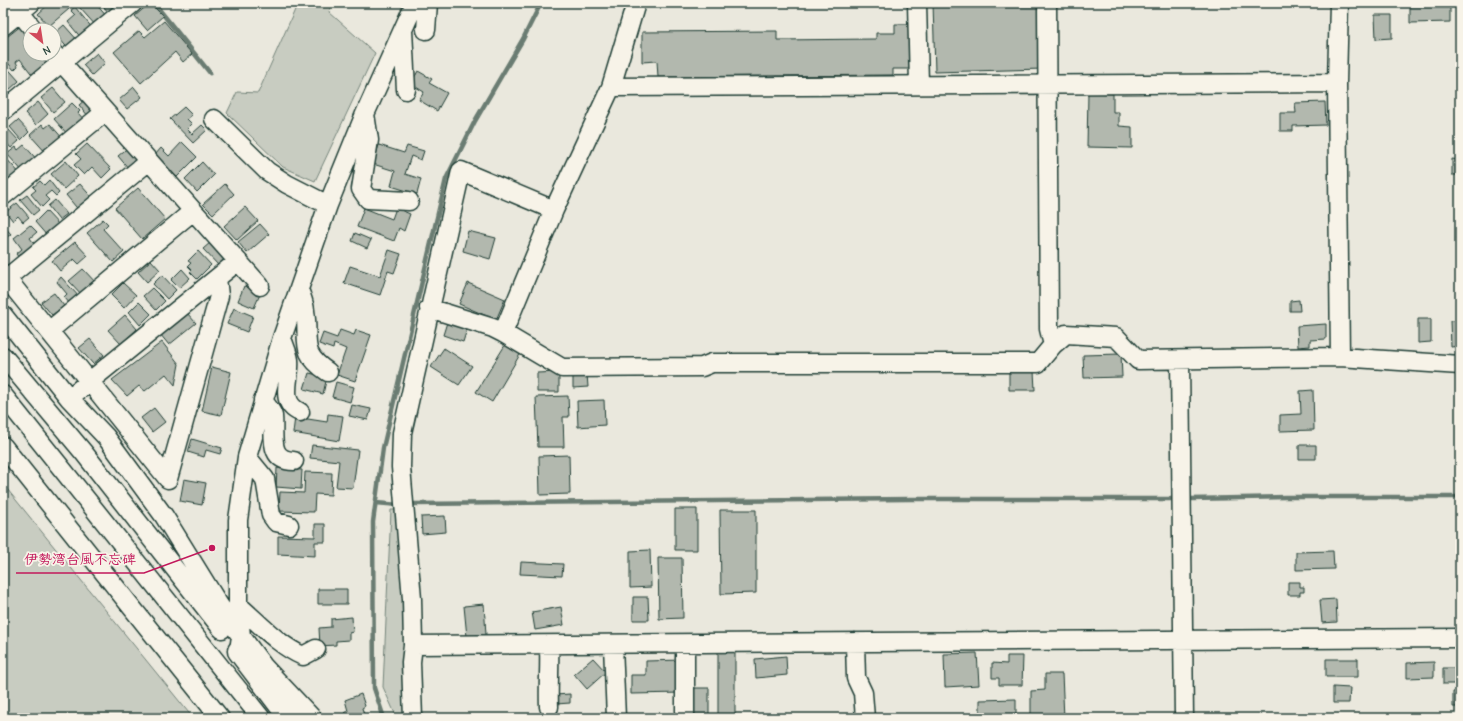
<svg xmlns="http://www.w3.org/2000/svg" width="1463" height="721" viewBox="0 0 1463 721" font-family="'Comic Neue','Klee One',sans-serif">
  <rect width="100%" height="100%" fill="#eae8dd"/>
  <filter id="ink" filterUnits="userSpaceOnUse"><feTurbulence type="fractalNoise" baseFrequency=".025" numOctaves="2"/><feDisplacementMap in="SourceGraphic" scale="8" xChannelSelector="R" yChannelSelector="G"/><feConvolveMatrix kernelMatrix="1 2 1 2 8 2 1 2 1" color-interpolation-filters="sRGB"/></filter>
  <g filter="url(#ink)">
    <!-- green -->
    <path fill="#c8ccc1" stroke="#74847a" d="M298,3H333L329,12L375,53L315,181L283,167L227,113L237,92L258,93Z
      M3,484L193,718H3Z
      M391,510H399L409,718H397L383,687Z"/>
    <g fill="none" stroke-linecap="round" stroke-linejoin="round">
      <!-- stream -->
      <path stroke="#6a7c72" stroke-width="4.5" d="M154,3L210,73
        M1191,499L1285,497H1460
        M376,503L399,505
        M414,504L910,499H1173
        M384,718L374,688L373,522L383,448L446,179L475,121L523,39L541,3"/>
    </g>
    <!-- building -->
    <path fill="#b2b8ae" stroke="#1f3d34" d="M50,3H64L69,9L49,26L38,14Z
      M82,3H95L108,18L97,27L79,7Z
      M101,3H121L111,16Z
      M150,3L163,16L147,30L135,16Z
      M933,3H1041L1043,69L935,72Z
      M1410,3H1450V22L1410,23Z
      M75,7L93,29L82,39L68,22L76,15L71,10Z
      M1375,15H1392V38L1376,39Z
      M164,21L192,54L183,62L175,52L141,83L114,52L139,31L145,37Z
      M895,24H912L913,69H893V75L658,77L657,61L642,62V32L777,31V40L876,39V33H895Z
      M22,25L30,34V54H38L48,65L34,77L20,59L16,62L18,66L14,70L3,57V40Z
      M64,25L79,42L69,50L55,33Z
      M97,53L105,63L92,75L83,65Z
      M3,63L19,81L8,91L13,96L3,105Z
      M418,71L432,79L429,83L447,93L437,111L419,100L424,92L411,84Z
      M134,87L142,97L127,109L119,100Z
      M53,88L65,102L53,112L41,98Z
      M1088,93L1113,94V112H1119V126L1132,127V148L1087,147Z
      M86,99L97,110L89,117L79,105Z
      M38,102L48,114L36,125L25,113Z
      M1325,102L1326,125L1293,126V131H1280V113H1296L1295,103Z
      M72,103L80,111L78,113L85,121L69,136L54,119Z
      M184,107L192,115L187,119L192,124L187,129L192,134L202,125L207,130L193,143L170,119Z
      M18,120L29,132L21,140L10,127Z
      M42,124L45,128L50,124L64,140L48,155L30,135Z
      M8,129L19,141L11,148L3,139V133Z
      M182,142L197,157L177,177L155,155L161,148L169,156Z
      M87,144L111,169L102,178L92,167L84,175L74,165L81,159L76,154Z
      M24,145L39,162L25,174L7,154L16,147L18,150Z
      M379,145L404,153L407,146L424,151L421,160L411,156L405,174L421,179L417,194L391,186L395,171L373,164Z
      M130,146L141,158L129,169L118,156Z
      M5,157L22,176L12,185L3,175V159Z
      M1452,159L1460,160V175H1452Z
      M66,161L78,176L64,189L51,174Z
      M202,162L214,175L197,192L185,179Z
      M49,180L59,193L56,196L51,191L45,196L49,200L42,207L31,194L36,190L33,187L40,181L44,185Z
      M80,184L95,201L81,213L66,195Z
      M225,184L234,194L213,214L203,204Z
      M138,188L165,219L142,239L115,208Z
      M27,195L39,210L33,215L20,200Z
      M55,200L67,214L59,220L48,206Z
      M17,203L29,217L23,222L18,216L13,221L6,212Z
      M245,207L258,221L237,240L224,226Z
      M364,208L392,219L396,208L410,214L404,231L399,228L394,241L357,227Z
      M46,211L60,226L48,237L35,222Z
      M103,219L108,224L103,229L124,252L113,262L87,233Z
      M260,224L269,234L247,253L238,242Z
      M3,225L11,234L3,240Z
      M30,225L37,232L30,238L36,246L20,259L16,254L22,249L14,238Z
      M468,231L496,238L490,259L463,251Z
      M355,233L371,240L367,248L352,241Z
      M75,242L88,256L79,264L74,259L60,271L52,261Z
      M211,242L226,258L219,266L203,249Z
      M389,250L401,254L394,273L388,271L380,295L344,283L350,266L380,276Z
      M198,251L211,265L197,279L190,272L192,270L188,266L191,263L188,261Z
      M151,260L160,270L147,282L138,272Z
      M83,269L97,284L83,296L69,281Z
      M182,269L190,278L179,288L171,280Z
      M162,275L176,290L167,299L153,284Z
      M61,277L81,299L72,306L64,297L67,294L57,282Z
      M123,283L136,295L124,308L111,295Z
      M468,283L505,299L496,320L459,304Z
      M244,286L261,292L254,308L238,301Z
      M152,288L165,301L156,310L143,296Z
      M54,293L64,306L52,315L41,302Z
      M1299,300L1300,311H1290V301Z
      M139,302L151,314L140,325L129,312Z
      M234,308L253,316L247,332L227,324Z
      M187,313L196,323L169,345L160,334Z
      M125,315L137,329L121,344L108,330Z
      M448,319L468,326L463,342L443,335Z
      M1418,319H1431V342L1418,343Z
      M1450,321H1460V346L1451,347Z
      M1326,324V339L1310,340V346L1298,347L1297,326Z
      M340,330L354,335L356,330L371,335L355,381L337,375L346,349L334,344L333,349L319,344L323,333L337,338Z
      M90,339L104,355L93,364L79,348Z
      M162,342L179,364L175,385L166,374L145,391L139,386L127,396L112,380Z
      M507,342L522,351L492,402L476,392Z
      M444,348L472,366L459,385L431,367Z
      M1121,354L1122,377L1084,378L1083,355Z
      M212,367L231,372L221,415L202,411Z
      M1034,371L1035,390H1009V372Z
      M559,372V392H537V373Z
      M309,373L327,377L323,394L304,389Z
      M587,374L588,387L573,388V375Z
      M336,382L354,387L350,402L332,397Z
      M1313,390L1314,430L1280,431V415L1301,414L1300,391Z
      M568,396L569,417H563L564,447H538L536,397Z
      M604,400L605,425L578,427L577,401Z
      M352,405L371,409L368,420L349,416Z
      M154,408L165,422L152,432L141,418Z
      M328,414L343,416L339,441L293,433L295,417L327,422Z
      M192,439L222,448L220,454L206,450L204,457L188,452Z
      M312,445L358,450L353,488L336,487L339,461L310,458Z
      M1299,445H1316V459H1299Z
      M569,455L570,494L540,495L539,456Z
      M277,468L302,470L301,489L276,487Z
      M305,472L332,473L331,495L315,494L314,512L279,511L280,492L304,493Z
      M184,479L206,483L202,505L180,501Z
      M675,509H697V550H675Z
      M720,510H756V593L721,594Z
      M445,516L446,532L422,534L421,517Z
      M315,524H325V542H315V556L278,554V536L315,537Z
      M650,550L651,587L630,588V551Z
      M1333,551L1334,569L1296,570V552Z
      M658,558H682L683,618L659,619Z
      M521,562L563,564L562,576L520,574Z
      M1288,582H1300V587H1304V592H1300V595H1288Z
      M318,589H347V604H318Z
      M633,597H648L649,620H633Z
      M1336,599L1337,622L1322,623L1320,600Z
      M484,604L486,635L467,637L464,606Z
      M561,607L564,625L535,630L532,612Z
      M352,617L353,632L349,633V640L336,641V645L320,646L319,628L331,627V619Z
      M718,651H735V718H718Z
      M977,653L979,685L945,687L944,654Z
      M786,656L787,675L756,678L755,659Z
      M1007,656H1023L1022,685H999V678H992V663L1007,664Z
      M593,658L606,672L587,689L574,674Z
      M1326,659H1358V677H1326Z
      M682,660V693L631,694V675H646V661Z
      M1434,662V677L1407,678V663Z
      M1443,668H1460V684H1443Z
      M1045,674H1062L1064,718H1031V691L1045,690Z
      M1333,687L1350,688L1349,703H1333Z
      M690,688H709V718H690Z
      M1460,691V707H1453V692Z
      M361,694L365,706L362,708L365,718H346L345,713L348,711L345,700Z
      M570,694V703L556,704L555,695Z
      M1016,699V718H980V700Z
      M612,716V718H544Z"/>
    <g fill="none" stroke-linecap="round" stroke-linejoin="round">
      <defs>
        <path id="minor" d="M636,3L611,87L554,210L503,333L562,368L702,367L712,363H1038L1053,345L1049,329L1047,3
          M917,3L919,84
          M1339,3L1337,83L1340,357
          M13,4L34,30
          M3,26L31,3
          M403,30L406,90
          M426,30L428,3
          M54,54L260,286
          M611,87L1337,83
          M3,111L133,3
          M365,114L369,140L361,189L368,199L409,201
          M214,119L267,171L287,184L328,205
          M3,196L105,112
          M3,274L168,479
          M7,278L149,161
          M299,289C301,296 305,304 305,311C310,341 298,352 328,372
          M429,308L493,328L503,333
          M3,315L69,398L106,437L164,516L219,605L241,636L264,667L312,718
          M49,331L193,211
          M282,338C284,345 288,353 289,360C291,378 278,403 300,412
          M1053,345L1066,334L1116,337L1138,360L1340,357L1460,365
          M3,356L84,453L222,629
          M1180,360L1184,718
          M3,395L261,718
          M69,398L217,278
          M263,400C266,405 272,411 273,416C275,434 267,461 294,461
          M3,446L220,718
          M247,457L265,479L271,515L276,522L289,525
          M168,479L219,296L217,278L238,261
          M238,605C259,623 278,645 303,656L316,649
          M855,642L856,678L863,693L865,718
          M685,644V718
          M413,645L1460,638
          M613,645L616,718
          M239,651L241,636L238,605V520L247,457L282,338L328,205L365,114L415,3
          M549,707C548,686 550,666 549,645
          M413,718L411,662L413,645L412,599L401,467L402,433L461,171L554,210"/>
        <path id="major" d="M239,651L290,718"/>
      </defs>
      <!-- minor casing -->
      <use href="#minor" stroke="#1f3d34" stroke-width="21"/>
      <!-- major casing -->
      <use href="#major" stroke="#1f3d34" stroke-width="25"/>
      <!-- minor -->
      <use href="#minor" stroke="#f7f3e8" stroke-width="18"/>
      <!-- major -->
      <use href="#major" stroke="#f7f3e8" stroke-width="22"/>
    </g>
  </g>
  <!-- callouts -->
  <path fill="none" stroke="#c2185b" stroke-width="1.5" d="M212 548L144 573H16"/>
  <circle fill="#c2185b" stroke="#f7f3e8" stroke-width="1.5" cx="212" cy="548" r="4"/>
  <g font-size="14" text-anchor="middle" font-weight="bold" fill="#c2185b" stroke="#f7f3e8" stroke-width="3.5" stroke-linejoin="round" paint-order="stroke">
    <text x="80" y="564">伊勢湾台風不忘碑</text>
  </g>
  <!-- margin -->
  <rect width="1463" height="721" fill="none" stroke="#f7f3e8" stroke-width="16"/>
  <rect x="8" y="8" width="1447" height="705" fill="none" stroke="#1f3d34" stroke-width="1.5" filter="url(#ink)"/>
  <!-- north arrow -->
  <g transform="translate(42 42) rotate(150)"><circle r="19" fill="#f7f3e8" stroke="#a1aaa0"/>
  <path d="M0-3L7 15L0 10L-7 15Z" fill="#d1495b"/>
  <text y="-6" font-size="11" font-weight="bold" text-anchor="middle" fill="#1f3d34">N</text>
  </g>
</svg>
